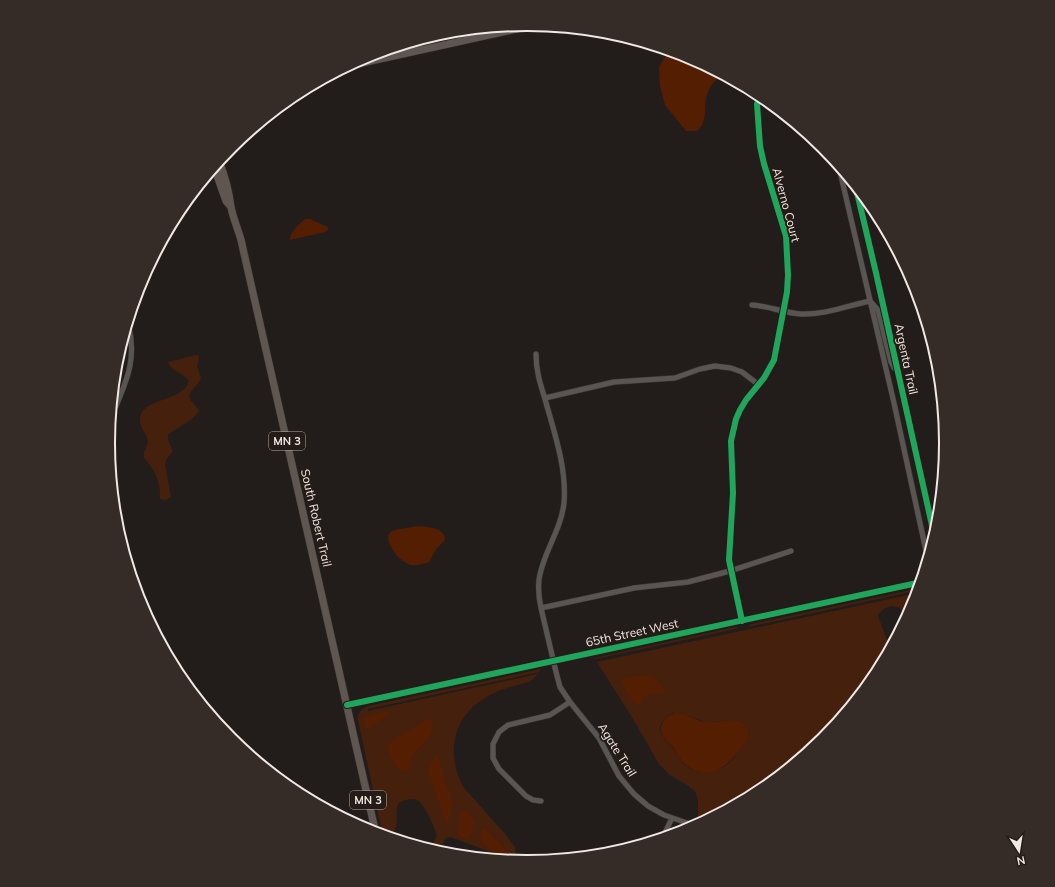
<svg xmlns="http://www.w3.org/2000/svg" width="1055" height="887" viewBox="0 0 1055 887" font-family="Mulish,sans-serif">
  <rect width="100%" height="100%" fill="#221d1a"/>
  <!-- green -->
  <path fill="#45200d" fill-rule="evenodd" d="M196,355L199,356V358L197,366L201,378C199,385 192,388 190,394C187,401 198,405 199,411L191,420L168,434V440L173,451L166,460L165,464L171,497L166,500L160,499C159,496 160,494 160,490C158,476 153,468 144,458C142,451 148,448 148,441C147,434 140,428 140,421C139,396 183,404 189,381C183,372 172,373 168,362Z
    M920,588L919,590L748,627L751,624Z
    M918,593L915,604L906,621C904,617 904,612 901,609C893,603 881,608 878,616L891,650L876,677L824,740L760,792L698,826V801L695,791L687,785L670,775L659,764L633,719L597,662ZM674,713H680L708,723L728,720H736L748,730L749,734C745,740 742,747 738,753C725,771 701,781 683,763C679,758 677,753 673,748C669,741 660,737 660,728C661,721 668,715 674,713Z
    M735,627L740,628L595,659L594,658Z
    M541,669L539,672L368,709V711L538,674C530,684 519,684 507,688C479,697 457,715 454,746C453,761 457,778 466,790L505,834L515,847L516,853L511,857H499L480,848L450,837L445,838L442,846C432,850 428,850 418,846L434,842C436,839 437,837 436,833C435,827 423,802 417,800C412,798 403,800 399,803C391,814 405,827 386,837L383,836L358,720C358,713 361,709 368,706Z"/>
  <!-- water -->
  <path fill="#541e02" d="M671,51L688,56L722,74C717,79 710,85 708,92C702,105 710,120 697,131H686L665,105L660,86L659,67L665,57Z
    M305,219H310L328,227V230L325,232L290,240C290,232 299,224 305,219Z
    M418,526C427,527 445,527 445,540L437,548L429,562C423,564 417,566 411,565C399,562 378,537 394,530Z
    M644,675L653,676L666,691L664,693C651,693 647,691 641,704L638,705C630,701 623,687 621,678Z
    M390,711V714L369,728H367L365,727L363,720L364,718L374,714Z
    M675,713C686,712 695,721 706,722C720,724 740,712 748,730C751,737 745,744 741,749C734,758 724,768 713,772C702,776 688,769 681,760C678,756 676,751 673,747C671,744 667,742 665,739C656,728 663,717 675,713Z
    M429,718L431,719C437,736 423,742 415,753C411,759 410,765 408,771L406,772C396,771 385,753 389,743L393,740Z
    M437,756L440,760L444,779L453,801L449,821L448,823L445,820L428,772L431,763Z
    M462,810L468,811L475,822L472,833L468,839L461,837L458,833L460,813Z
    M484,829L487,830L507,851V855L498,854L482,843L480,838L482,830Z"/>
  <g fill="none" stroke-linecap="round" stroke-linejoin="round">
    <defs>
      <path id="minor" d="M838,163L894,403L928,560
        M855,184L876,273L935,539
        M752,305C769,306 784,313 801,314C824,315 847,306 870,301L878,310L891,362L894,368
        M536,354C536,371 540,383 545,399C554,432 567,468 564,503C561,531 542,554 539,580C538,589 539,599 541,608L634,588L688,582L730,571L791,551
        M545,398L614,382L675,378L700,369L715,366L731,368L742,372L759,385
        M112,405L116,406C128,378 137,355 128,324
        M541,608L556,672L560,687L570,702L599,738L619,776L634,794L648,806L664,815L690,824
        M742,621L729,560L733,493L731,441L736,419L740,410L746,400L764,378L774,360L787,292L788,275L786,236L764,164L760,146L757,104
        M347,705L922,582
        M541,801L533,800L526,796L499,769L493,758V744L499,732L508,725L550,715L570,702
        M662,839L672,818"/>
      <path id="major" d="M434,36L453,31
        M348,66L535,25
        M219,161C225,176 229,191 231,207C233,218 238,229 241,240L376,834
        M214,167L226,201L231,207"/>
    </defs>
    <!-- minor casing -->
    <use href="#minor" stroke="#3c3836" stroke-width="6"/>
    <!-- major casing -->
    <use href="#major" stroke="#3c3836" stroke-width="8"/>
    <!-- minor -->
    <use href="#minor" stroke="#595553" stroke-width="5"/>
    <!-- major -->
    <use href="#major" stroke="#605651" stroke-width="7"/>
    <defs>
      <path id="cycleway" d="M855,184L876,273L935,539
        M742,621L729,560L733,493L731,441L736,419L740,410L746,400L764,378L774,360L787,292L788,275L786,236L764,164L760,146L757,104
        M347,705L922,582"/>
    </defs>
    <!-- cycleway casing -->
    <use href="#cycleway" stroke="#261c17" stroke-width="8"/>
    <!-- cycleway -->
    <use href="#cycleway" stroke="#20a55d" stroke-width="6"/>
  </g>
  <g text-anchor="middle" stroke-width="4" stroke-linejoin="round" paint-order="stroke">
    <!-- shield labels -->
    <g fill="#261c17" stroke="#b3aba7" stroke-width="1">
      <rect x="269" y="432" width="36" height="18" rx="3"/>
      <rect x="350" y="791" width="36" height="18" rx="3"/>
    </g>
    <g font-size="11" font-weight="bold" fill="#f0e8e5">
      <text x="287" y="445">MN 3</text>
      <text x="368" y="804">MN 3</text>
    </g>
    <!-- street labels -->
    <g font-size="12" fill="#f0e8e5" stroke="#261c17">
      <text transform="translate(786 205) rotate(75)" y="4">Alverno Court</text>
      <text transform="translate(906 359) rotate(78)" y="4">Argenta Trail</text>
      <text transform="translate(316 518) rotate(77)" y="4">South Robert Trail</text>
      <text transform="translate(632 633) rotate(-12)" y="4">65th Street West</text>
      <text transform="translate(617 750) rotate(58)" y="4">Agate Trail</text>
    </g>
  </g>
  <!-- crop -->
  <path d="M0 0H1055V887H0ZM115 443a412 412 0 1 1 824 0a412 412 0 1 1-824 0Z" fill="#362c27" fill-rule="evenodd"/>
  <path fill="none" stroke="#f0e8e5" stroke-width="2" d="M115 443a412 412 0 1 1 824 0a412 412 0 1 1-824 0Z"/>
  <!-- north arrow -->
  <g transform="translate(1019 851) rotate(168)" stroke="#261c17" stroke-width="3" paint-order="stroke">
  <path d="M0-3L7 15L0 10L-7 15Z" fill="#f0e8e5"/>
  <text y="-6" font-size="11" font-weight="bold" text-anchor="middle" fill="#f0e8e5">N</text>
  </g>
</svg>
